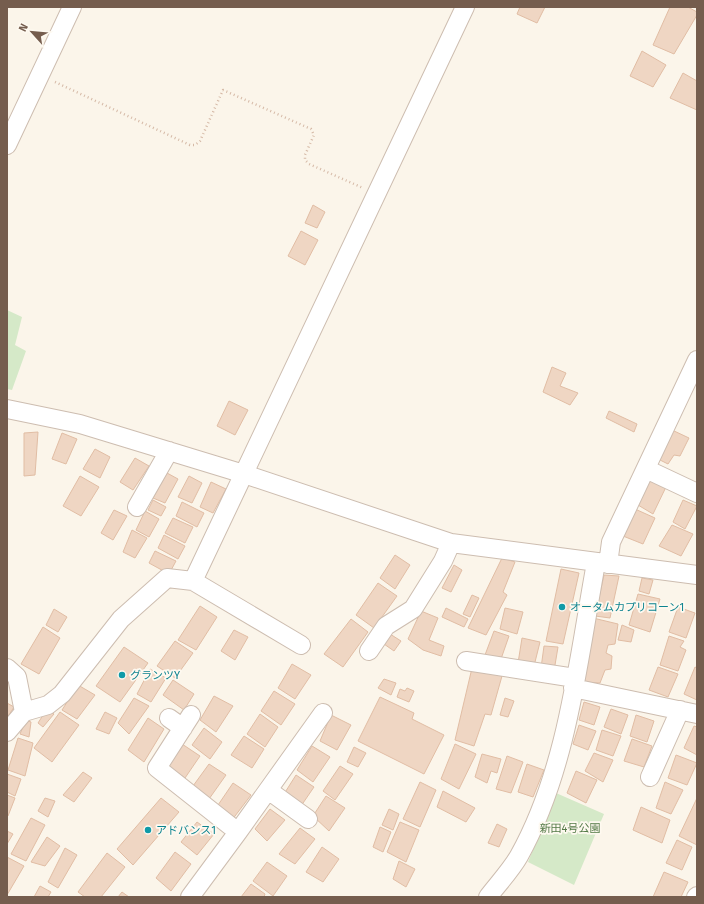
<svg xmlns="http://www.w3.org/2000/svg" width="704" height="904" viewBox="0 0 704 904" font-family="'Fira Sans','Noto Sans JP',sans-serif">
  <rect width="100%" height="100%" fill="#fbf5ea"/>
  <!-- green -->
  <path fill="#d5e9c8" d="M7,310L22,317L15,345L26,351L12,390L7,389Z
    M556,793L604,814L574,885L528,862Z"/>
  <!-- building -->
  <path fill="#efd6c3" stroke="#e1bda4" d="M520,7H545L537,23L517,14Z
    M670,7H688L697,12V15L674,54L653,45Z
    M642,51L666,65L653,87L630,76Z
    M683,73L697,81V110L670,98Z
    M313,205L325,212L317,228L305,223Z
    M301,231L318,240L305,265L288,256Z
    M552,367L566,373L560,386L578,393L570,405L543,392Z
    M229,401L248,410L235,435L217,426Z
    M609,411L637,424L634,432L606,418Z
    M672,430L689,438L680,456L674,455L668,464L658,459Z
    M38,432L35,475L24,476V433Z
    M62,433L77,439L66,464L52,459Z
    M95,449L110,457L100,478L83,469Z
    M135,458L149,466L133,490L120,482Z
    M167,473L178,479L165,503L153,498Z
    M80,476L99,487L81,516L63,506Z
    M189,476L202,483L192,503L178,497Z
    M649,478L666,487L653,514L638,505Z
    M211,482L226,489L213,513L200,507Z
    M153,500L166,507L161,516L148,510Z
    M683,500L697,506L685,529L673,522Z
    M182,502L204,513L197,527L176,516Z
    M635,509L655,518L643,544L623,536Z
    M114,510L127,516L113,540L101,533Z
    M145,511L159,519L149,537L136,530Z
    M173,518L193,527L185,543L165,533Z
    M672,525L693,534L681,556L659,546Z
    M132,530L147,538L135,558L123,552Z
    M164,535L185,546L178,559L158,548Z
    M155,551L176,561L169,574L149,563Z
    M395,555L410,565L395,589L380,578Z
    M502,558L515,562L503,592L507,595L486,635L468,628Z
    M454,565L462,570L451,592L442,588Z
    M561,569L579,573L563,644L546,641Z
    M604,575L619,576L610,618L595,616Z
    M642,578L653,580L649,594L639,591Z
    M378,583L397,596L374,628L356,615Z
    M638,594L660,599L650,632L629,625Z
    M472,595L479,598L470,617L463,614Z
    M200,606L217,617L196,650L178,640Z
    M678,607L695,613L686,638L669,632Z
    M446,608L468,619L464,627L442,617Z
    M505,608L523,612L517,634L500,629Z
    M54,609L67,617L58,632L46,625Z
    M421,611L438,618L429,640L444,646L441,656L423,650L408,639Z
    M593,618L618,624L615,644L608,645L606,653L612,656L611,669L605,670L600,683L582,682Z
    M351,619L368,632L343,667L324,654Z
    M622,625L634,630L631,642L618,640Z
    M43,627L60,638L39,674L21,664Z
    M234,630L248,637L235,660L221,651Z
    M494,631L509,636L501,659L485,655Z
    M390,634L401,641L394,651L384,644Z
    M669,636L684,641L680,647L686,650L678,671L660,665Z
    M522,638L540,642L534,666L518,663Z
    M175,641L193,653L175,678L157,666Z
    M544,646L558,647L554,671L541,668Z
    M124,647L148,663L120,702L96,686Z
    M292,664L311,675L295,699L278,688Z
    M658,667L678,674L668,697L649,690Z
    M695,667L697,668V700L684,694Z
    M472,668L502,676L491,715L485,714L474,746L455,740Z
    M150,669L166,678L151,702L137,694Z
    M384,679L396,683L391,695L378,688Z
    M173,680L194,694L184,710L163,695Z
    M78,685L95,695L77,719L62,710Z
    M407,688L414,691L409,702L397,697L400,689L405,691Z
    M274,691L295,704L281,725L261,711Z
    M214,696L233,706L216,732L200,720Z
    M380,697L414,713L412,719L444,735L424,774L358,741Z
    M134,698L149,706L129,734L118,723Z
    M505,698L514,701L508,717L500,715Z
    M584,702L600,707L594,725L579,720Z
    M7,703L14,707L7,718Z
    M47,709L54,714L43,727L38,723Z
    M611,709L628,715L621,734L604,727Z
    M60,712L79,725L52,762L34,748Z
    M105,712L117,718L109,734L96,729Z
    M260,714L278,727L265,747L247,734Z
    M331,715L351,725L337,750L320,741Z
    M636,715L654,721L647,742L630,736Z
    M148,718L164,729L144,762L128,750Z
    M26,720L31,722L29,737L20,734Z
    M579,725L596,731L588,750L573,744Z
    M694,726L697,727V755L684,748Z
    M204,728L222,742L210,759L192,745Z
    M602,730L621,736L613,756L596,750Z
    M244,736L264,749L252,768L231,755Z
    M18,738L33,743L25,776L8,770Z
    M632,739L652,746L644,767L624,761Z
    M182,744L200,756L185,778L168,766Z
    M455,744L476,754L459,789L441,779Z
    M312,746L330,757L313,782L297,770Z
    M354,747L366,753L358,767L347,762Z
    M594,753L613,760L603,782L585,771Z
    M482,754L501,759L497,773L491,771L487,783L475,777Z
    M676,755L697,763L687,785L668,778Z
    M507,756L523,762L511,793L496,789Z
    M209,764L226,775L209,799L193,786Z
    M527,764L544,770L533,797L518,792Z
    M340,766L353,774L335,800L323,791Z
    M576,771L597,780L586,803L567,793Z
    M83,772L92,778L74,802L63,795Z
    M7,774L21,779L15,796L7,792Z
    M296,775L314,787L301,806L284,794Z
    M420,782L436,790L420,827L403,819Z
    M665,782L683,790L671,814L656,808Z
    M233,783L251,795L232,820L216,808Z
    M443,791L475,808L466,822L437,807Z
    M7,795L15,798L8,816H7Z
    M326,796L345,808L329,831L313,816Z
    M45,798L55,801L48,817L38,811Z
    M161,798L179,812L133,865L117,849Z
    M697,798V845L679,836Z
    M641,807L670,820L662,843L633,830Z
    M270,809L285,820L267,841L255,829Z
    M389,809L399,814L393,830L382,825Z
    M31,818L45,825L26,861L11,854Z
    M197,822L214,834L197,855L181,842Z
    M400,822L419,830L406,862L387,852Z
    M497,824L507,829L499,847L488,843Z
    M380,827L391,832L383,852L373,847Z
    M300,828L315,839L295,864L279,854Z
    M7,831L13,834L7,844Z
    M47,837L60,846L45,866L31,862Z
    M677,840L692,847L682,870L666,863Z
    M322,847L339,859L323,882L306,872Z
    M65,848L77,855L58,888L48,882Z
    M175,852L191,864L171,891L156,878Z
    M107,853L125,867L101,897H85L78,892Z
    M7,857L24,866L7,895Z
    M399,861L415,869L406,887L393,879Z
    M267,862L287,876L273,896L253,881Z
    M664,872L688,882L681,897H653Z
    M251,884L265,894L264,897H241Z
    M40,886L51,892L48,897H34Z
    M122,892L129,897H118Z"/>
  <g fill="none" stroke-linecap="round" stroke-linejoin="round">
    <defs>
      <path id="minor" d="M7,145L72,7
        M7,409L80,424L244,474L451,543L697,575
        M646,469L697,493
        M137,507L169,451
        M608,564L611,542L697,360
        M193,581L465,7
        M369,651L386,626L413,609L443,561L451,543
        M466,661L575,678
        M7,668L17,677L24,712
        M573,688L697,714
        M191,715L157,768L238,832
        M169,718L183,728
        M7,732L24,712L48,705L62,694L121,619L167,578L193,581L301,645
        M650,777L680,710
        M268,790L308,819
        M190,897L238,832L323,713
        M488,897C498,884 511,870 519,856C568,768 578,660 596,563
        M696,897L697,896"/>
    </defs>
    <!-- minor casing -->
    <use href="#minor" stroke="#cdbdb0" stroke-width="20"/>
    <!-- path -->
    <path stroke="#d5b9a6" stroke-width="2.5" stroke-dasharray="1 3" stroke-linecap="butt" d="M55,82L190,145H195L200,141L223,90L311,129L314,135L305,155V160L309,164L363,188"/>
    <!-- minor -->
    <use href="#minor" stroke="#fff" stroke-width="18"/>
  </g>
  <!-- markers -->
  <g fill="#0f9aa8" stroke="#fef9f0" stroke-width="1.5">
    <circle cx="562" cy="607" r="4"/>
    <circle cx="122" cy="675" r="4"/>
    <circle cx="148" cy="830" r="4"/>
  </g>
  <g text-anchor="middle" stroke-width="3.5" stroke-linejoin="round" paint-order="stroke">
    <!-- culture labels -->
    <g font-size="11" fill="#0d838f" stroke="#fef9f0" text-anchor="start">
      <text x="570" y="611">オータムカプリコーン1</text>
      <text x="130" y="679">グランツY</text>
      <text x="156" y="834">アドバンス1</text>
    </g>
    <!-- park labels -->
    <g font-size="11" fill="#547a47" stroke="#fef9f0">
      <text x="570" y="832">新田4号公園</text>
    </g>
  </g>
  <!-- border -->
  <rect width="704" height="904" fill="none" stroke="#755d4e" stroke-width="16"/>
  <!-- north arrow -->
  <g transform="translate(32 32) rotate(297)" stroke="#fef9f0" stroke-width="3" paint-order="stroke">
  <path d="M0-3L7 15L0 10L-7 15Z" fill="#755d4e"/>
  <text y="-6" font-size="11" font-weight="bold" text-anchor="middle" fill="#755d4e">N</text>
  </g>
</svg>
